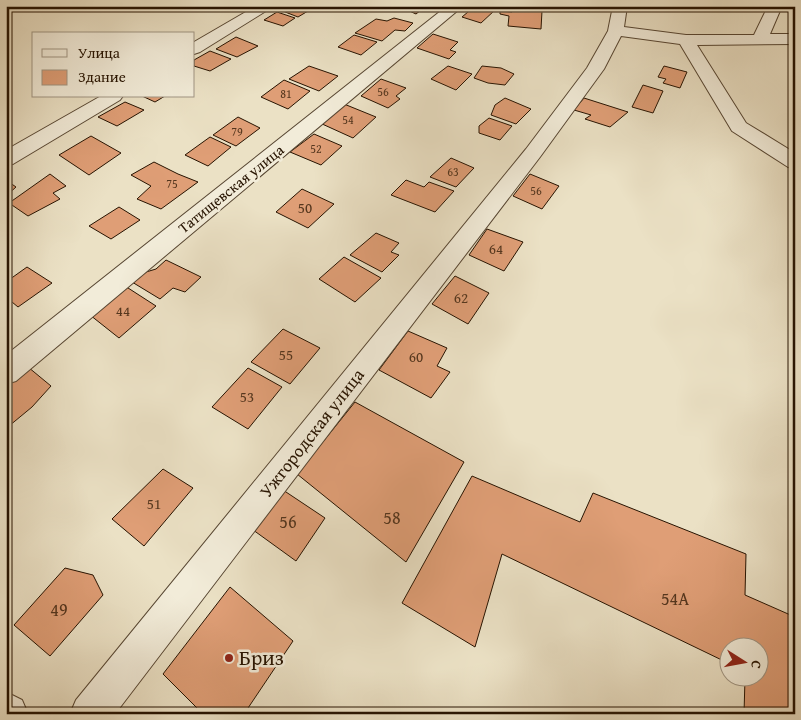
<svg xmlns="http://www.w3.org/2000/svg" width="801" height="720" viewBox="0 0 801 720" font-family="'Gentium Book Plus',serif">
  <rect width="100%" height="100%" fill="#ebe1c5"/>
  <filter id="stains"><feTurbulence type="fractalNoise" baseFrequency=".004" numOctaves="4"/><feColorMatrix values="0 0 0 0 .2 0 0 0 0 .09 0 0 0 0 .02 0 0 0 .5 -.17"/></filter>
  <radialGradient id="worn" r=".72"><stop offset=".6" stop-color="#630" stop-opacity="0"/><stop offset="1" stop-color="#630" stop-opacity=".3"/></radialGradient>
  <!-- building -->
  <path fill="#df9e76" stroke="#261301" d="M308,6L313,8L298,17L280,10L286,6Z
    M405,6H426L416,14L405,9L408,8Z
    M475,6H480L495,10L481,23L462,17Z
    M512,9L542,11L541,29L508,26L509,16L500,14V11L512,12Z
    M277,12L295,18L283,26L264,20Z
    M394,18L413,23L405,31L395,30L382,41L355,33L376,19L387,21Z
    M433,34L458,42L450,50L456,52L449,59L417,48Z
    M354,35L377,42L361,55L338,47Z
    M236,37L258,46L237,57L216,49Z
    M210,51L231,59L210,71L194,66V60Z
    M309,66L338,76L319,91L289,79Z
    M448,66L472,74L456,90L431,79Z
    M482,66L501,68L514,74L505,85L488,83L474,78Z
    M664,66L687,72L680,88L663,83L666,79L658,77Z
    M381,79L406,88L396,96L400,99L388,108L361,96Z
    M284,80L310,91L288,109L261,97Z
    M643,85L663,91L653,113L632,107Z
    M142,96H165L155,102Z
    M505,98L531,109L516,124L491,115L495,105Z
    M584,98L628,112L610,127L585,119L591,115L574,110Z
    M125,102L144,110L117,126L98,117Z
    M344,104L376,117L353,138L320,123Z
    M238,117L260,128L236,146L213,135Z
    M489,118L512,126L500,140L479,133V126Z
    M314,134L342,146L321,165L290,152Z
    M91,136L121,153L89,175L59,155Z
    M210,137L231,147L208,166L185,155Z
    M451,158L474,168L456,187L430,177Z
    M154,162L178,174L198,182L161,209L137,199L151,186L131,175Z
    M50,174L66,186L53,193L60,199L28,216L9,203Z
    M530,174L559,186L542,209L513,196Z
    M6,180L16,187L6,196Z
    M406,180L424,187L429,182L454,191L435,212L391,195Z
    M302,189L334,204L308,228L276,212Z
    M119,207L140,220L111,239L89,226Z
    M487,229L523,242L504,271L469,255Z
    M376,233L399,243L391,252L399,255L382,272L350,255Z
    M344,257L381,278L355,302L319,279Z
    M166,260L201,277L185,292L173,288L160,299L132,282L146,272L156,269Z
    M27,267L52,283L18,307L6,297V282Z
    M455,276L489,293L468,324L432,304Z
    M125,286L156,306L119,338L90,315Z
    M283,329L320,348L290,384L251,362Z
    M408,331L447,348L437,366L450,372L431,398L379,370Z
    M28,367L51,386L32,407L9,426L6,424V385Z
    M248,368L282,387L248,429L212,407Z
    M355,402L464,462L406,562L297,474Z
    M163,469L193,488L144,546L112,519Z
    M472,476L580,522L593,493L746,554L745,595L795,617V714H744L745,678H758V648H728V663L502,554L475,647L402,603Z
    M280,488L325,518L296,561L249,527Z
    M65,568L93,575L103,595L50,656L14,625Z
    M230,587L293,641L244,714H203L163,674Z"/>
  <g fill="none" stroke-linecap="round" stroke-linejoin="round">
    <defs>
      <path id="minor" d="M256,6H274L200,52L194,54V42Z
        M447,6H463L16,381L6,384V355Z
        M613,6H627L624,27L686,35H754L768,6H782L770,34H795V44L697,45L746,123L795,153V168L788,167L732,131L680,44L621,36L604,69L540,157L115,714H70L76,700L526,149L587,68L608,31Z
        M101,96H123L120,100L13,164L6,165V150Z
        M6,692L22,700L28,714H6Z"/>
    </defs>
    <!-- minor casing -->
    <use href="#minor" stroke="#574632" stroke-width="2"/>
    <!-- minor -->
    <use href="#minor" fill="#f2ecd9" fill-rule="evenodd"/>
    <defs>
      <path id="rail" d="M6,8L10,6"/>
    </defs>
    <!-- rail casing -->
    <use href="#rail" stroke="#261301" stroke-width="4"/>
    <!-- rail -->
    <use href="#rail" stroke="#f2ecd9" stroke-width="2.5" stroke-dasharray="7" stroke-linecap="butt"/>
  </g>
  <!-- markers -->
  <circle fill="#8f2418" stroke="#f2ecd9" stroke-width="2" cx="229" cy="658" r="5"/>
  <g text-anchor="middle" stroke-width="5" stroke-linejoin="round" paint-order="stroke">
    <!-- far-number labels -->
    <g font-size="12" fill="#54361e">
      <text x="383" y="96">56</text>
      <text x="286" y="98">81</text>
      <text x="348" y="124">54</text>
      <text x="237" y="136">79</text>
      <text x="316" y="153">52</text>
      <text x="453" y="176">63</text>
      <text x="172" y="188">75</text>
      <text x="536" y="195">56</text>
    </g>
    <!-- far-street labels -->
    <g font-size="15" fill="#261301" stroke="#f2ecd9">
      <text transform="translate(231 189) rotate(-39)" y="5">Татищевская улица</text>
    </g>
    <!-- number labels -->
    <g font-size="15" fill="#54361e">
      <text x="305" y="213">50</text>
      <text x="496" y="254">64</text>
      <text x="461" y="303">62</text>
      <text x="123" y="316">44</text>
      <text x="286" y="360">55</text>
      <text x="416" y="362">60</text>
      <text x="247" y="402">53</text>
      <text x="154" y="509">51</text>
    </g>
    <!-- street labels -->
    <g font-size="18" fill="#261301" stroke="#f2ecd9">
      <text transform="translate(312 433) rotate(-52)" y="6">Ужгородская улица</text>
    </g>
    <!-- near-number labels -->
    <g font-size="18" fill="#54361e">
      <text x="392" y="524">58</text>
      <text x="288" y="528">56</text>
      <text x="675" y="605">54А</text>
      <text x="59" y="616">49</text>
    </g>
    <!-- near-poi labels -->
    <g font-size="21" fill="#261301" stroke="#f2ecd9" text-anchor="start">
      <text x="239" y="665">Бриз</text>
    </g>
  </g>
  <!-- margin -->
  <rect width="801" height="720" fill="none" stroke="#ebe1c5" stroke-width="25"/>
  <rect x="8" y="8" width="786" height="705" fill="none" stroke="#261301" stroke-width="2.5"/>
  <rect x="12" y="12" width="776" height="695" fill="none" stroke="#261301"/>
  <!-- legend -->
  <rect x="32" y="32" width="162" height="65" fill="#f2ecd9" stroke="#a09583"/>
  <rect x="42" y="49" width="25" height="8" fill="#f2ecd9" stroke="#a09583"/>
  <text x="78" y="58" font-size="15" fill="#261301">Улица</text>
  <rect x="42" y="70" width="25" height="15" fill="#df9e76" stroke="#a09583"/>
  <text x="78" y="82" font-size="15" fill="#261301">Здание</text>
  <!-- north arrow -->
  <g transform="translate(744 662) rotate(101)"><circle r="24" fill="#f2ecd9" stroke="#a09583"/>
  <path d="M0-4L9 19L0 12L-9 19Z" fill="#8f2418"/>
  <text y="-8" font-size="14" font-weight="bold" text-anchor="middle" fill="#261301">С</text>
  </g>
  <rect width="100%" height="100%" filter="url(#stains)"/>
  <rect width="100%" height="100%" fill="url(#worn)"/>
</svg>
